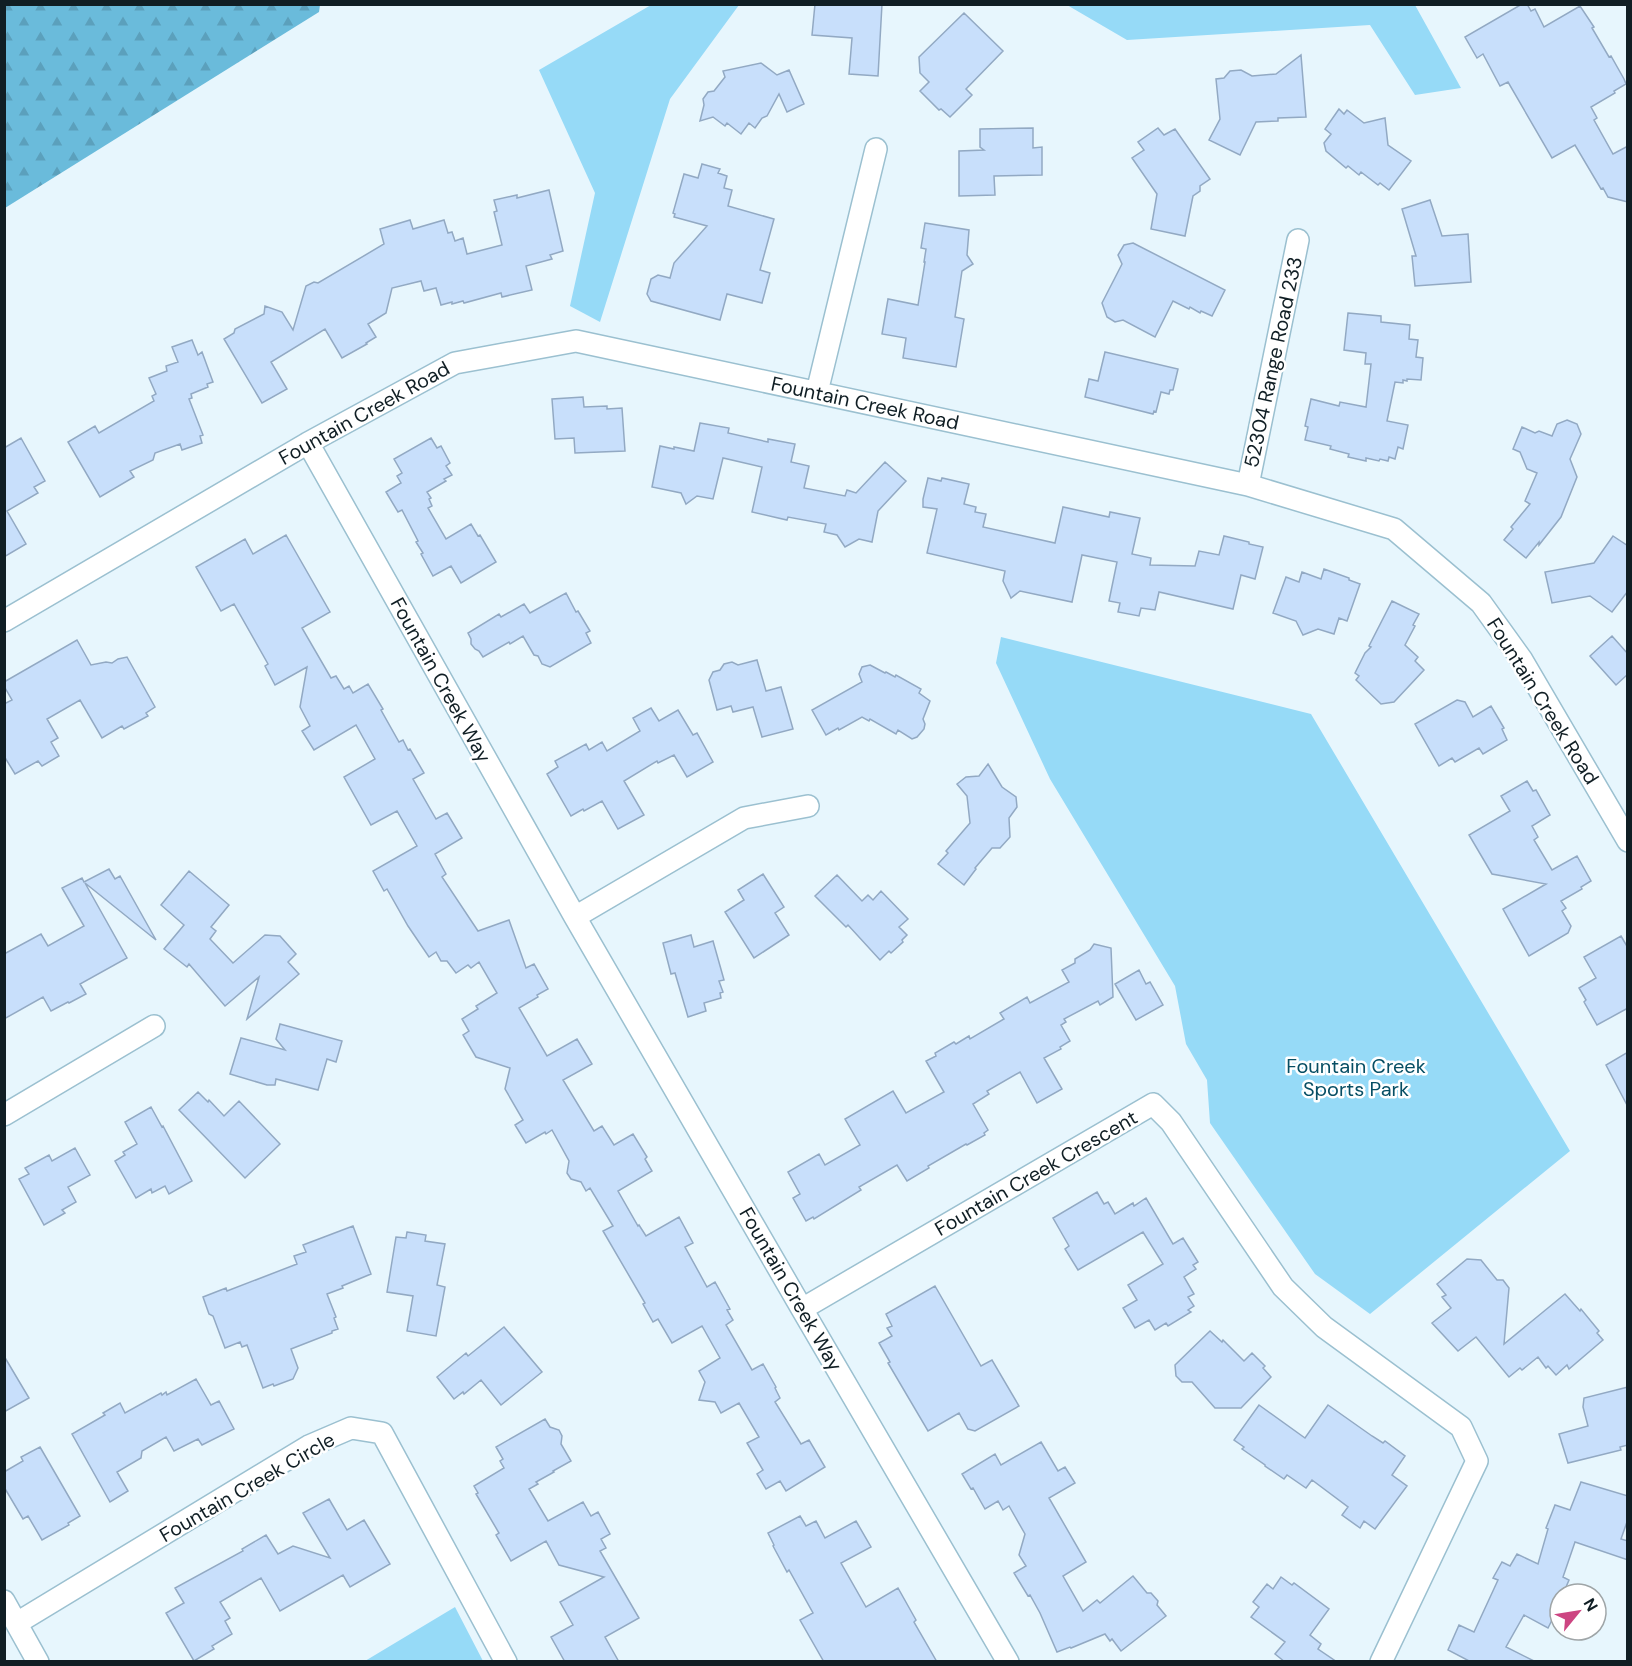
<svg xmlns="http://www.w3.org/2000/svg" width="1632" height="1666" viewBox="0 0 1632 1666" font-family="'DM Sans',sans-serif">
  <defs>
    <pattern id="forest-firs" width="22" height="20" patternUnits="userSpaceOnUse" patternTransform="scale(1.5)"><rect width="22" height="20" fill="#6abbdb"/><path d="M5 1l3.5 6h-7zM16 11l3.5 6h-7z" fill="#5ba0bc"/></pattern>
  </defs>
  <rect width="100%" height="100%" fill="#e7f6fd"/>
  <!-- green -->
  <path fill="#96daf7" d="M651,5H739L670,99L600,322L570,306L595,193L539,70Z
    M1067,5H1415L1461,88L1415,95L1370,25L1127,40Z
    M1001,637L1311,714L1570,1151L1370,1314L1315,1274L1210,1123L1207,1080L1186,1044L1175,986L1050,779L996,663Z
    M455,1607L483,1661H365Z"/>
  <!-- forest -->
  <path fill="url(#forest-firs)" d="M5,4H320V5L319,12L5,208Z"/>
  <!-- building -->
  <path fill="#c8dffb" stroke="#92a9c3" stroke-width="1.5" d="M815,4H882L878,76L849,74L852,38L812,35Z
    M1522,4H1527L1531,11L1535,9L1544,27L1580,6L1594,27L1592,28L1609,57L1611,56L1624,79L1626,84L1614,91L1615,93L1591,107L1597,118L1594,120L1613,154L1628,146V202L1608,197L1603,188L1601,189L1575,145L1552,158L1508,82L1500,86L1483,54L1477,58L1465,37Z
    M964,13L1003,51L966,89L972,95L950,117L941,109L939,110L920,91L929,82L920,73L919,57Z
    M1301,55L1306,117L1278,118V121L1256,122L1240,155L1209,140L1220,119L1216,79L1224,78L1230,71L1241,70L1252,76L1276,74Z
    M761,63L777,75L789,70L804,104L787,112L779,94L767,116L762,118L755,128L749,123L741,134L727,123L725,126L713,117L700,121L704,105L703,99L708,92L714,91L725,77L723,71Z
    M1339,109L1344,114L1347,110L1364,123L1385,118L1388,145L1411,161L1389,190L1380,183L1378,185L1361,172L1359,175L1348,166L1346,168L1326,151L1324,143L1331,134L1325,129Z
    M1033,128V148L1042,147V175L994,176L995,195L959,196V151L984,150L980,147V129Z
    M1158,128L1164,135L1175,129L1210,179L1200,186V191L1193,196L1185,236L1151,229L1157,194L1132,158L1144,150L1138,142Z
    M702,164L720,169L718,173L727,176L724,188L732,190L728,206L774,219L760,270L770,273L762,303L727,294L720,320L651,301L647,294L651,279L658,275L670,278L674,263L707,226L674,217L675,214L673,213L684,174L698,178Z
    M549,190L563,251L550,255L552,259L526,266L532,290L502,297L501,293L464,303L463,301L452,304V302L441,305L436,288L424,291L421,281L392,288L386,313L368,324L376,337L366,343L367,344L342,358L325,329L271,362L287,389L262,403L224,339L234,333L235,329L264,314L265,306L282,312L293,330L306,286L314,282L318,283L384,244L380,229L410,220L413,229L444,220L448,233L452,232L455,241L463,238L467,254L502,245L494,212L497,211L494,200L517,195V198Z
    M1430,200L1442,236L1468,234L1471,282L1415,286L1412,256H1416L1402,209Z
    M925,223L969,230L967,255L973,264L962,271L955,317L964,319L956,367L903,358L906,338L882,334L888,299L918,305L925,262H924L926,249L921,248Z
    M1133,243L1225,290L1212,316L1201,311L1200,313L1190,307L1189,309L1173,301L1155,337L1123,320L1115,322L1107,317L1102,303L1122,264L1118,255L1124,245Z
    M1348,313L1381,316V322L1410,325L1409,339L1418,340L1416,357L1423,358L1421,380L1407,379V381L1403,380V383L1395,382L1387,421L1408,425L1403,449L1398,447L1395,459L1389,457L1388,461L1380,459L1379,461L1366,458V461L1348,457L1349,454L1330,449L1331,446L1305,440L1308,427L1305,426L1311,399L1339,406L1340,402L1366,407L1371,364H1365L1366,353L1344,350Z
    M192,340L198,355L202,352L213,382L207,384L208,387L191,394L192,398L189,399L203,435L200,436L202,443L182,450L180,444L155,453L153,460L130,471L134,477L100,497L68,442L95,426L99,433L154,401L152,396L156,394L149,378L167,371L166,366L178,362L172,347Z
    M1105,352L1178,369L1173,390H1170L1169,394L1161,392L1156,412L1154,411L1153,414L1085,397L1089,379L1098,381Z
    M583,397L584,407L607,406V409L622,408L625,451L575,453L574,438L555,439L552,399Z
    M1567,420L1577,424L1581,434L1570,459L1577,477L1561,517L1539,545V542L1526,558L1504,540L1513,529L1511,527L1530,504L1525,501L1537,473L1527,469L1520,452L1513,449L1522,427L1535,433L1539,431L1552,436L1557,424Z
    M700,423L729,428L728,433L768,442V439L795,444L791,462L809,466L804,488L845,496L847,490L856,493L885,462L906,481L878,511L872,542L859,539L845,547L837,535L824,532L826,524L788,517L787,520L752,512L762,467L723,458L713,499L697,496L686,504L681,493L652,487L660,446L674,449V447L694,451Z
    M21,438L45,481L34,487L38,493L7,511L26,544L4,557V448Z
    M431,438L437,448L441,446L450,463L446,466L452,475L444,479L446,481L427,492L431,498L429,499L432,506L428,508L446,539L471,524L478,536L480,535L496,562L461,583L451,566L433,576L421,554L423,553L416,542L418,541L402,510L398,512L386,492L401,483L397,476L402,473L394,459Z
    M928,478L941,481L942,478L969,484L964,504L976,507L975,512L986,514L983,527L1055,543L1063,507L1109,517L1110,512L1140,518L1132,554L1151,558L1150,565L1195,566L1199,551L1219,555L1224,536L1249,542V544L1263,547L1255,579L1241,575L1233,609L1159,592L1155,610L1141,608L1139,616L1118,612L1120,603L1109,601L1117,562L1082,555L1072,602L1020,591L1011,598L1003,581L1005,571L927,553L937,509L923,507V499Z
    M286,535L330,612L302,628L331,678L336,676L344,689L349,686L353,693L368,684L383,709L381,710L399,742L403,740L408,750L410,749L424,773L413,779L436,819L447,813L462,838L435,854L446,874L442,877L478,931L509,920L526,968L534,964L548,989L537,995L538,997L519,1008L547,1056L577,1039L592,1064L563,1080L594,1131L602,1126L614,1145L633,1134L647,1157L645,1159L652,1171L618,1191L638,1226L639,1225L646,1236L679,1217L693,1243L685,1247L707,1287L715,1282L730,1309L727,1310L733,1320L726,1325L752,1370L763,1364L776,1387L775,1388L780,1398L775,1402L801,1444L809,1440L825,1467L786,1491L780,1481L766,1489L757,1474L763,1470L747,1443L759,1437L739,1403L721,1413L715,1402L699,1400L705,1382L699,1371L720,1358L702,1326L672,1343L658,1319L653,1322L643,1304L645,1303L603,1231L613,1226L590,1188L586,1191L581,1182L571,1179L567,1173L569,1161L552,1130L546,1134L545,1132L526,1143L515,1125L523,1120L505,1089L510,1068L476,1057L463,1035L469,1031L462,1019L478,1009L476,1006L497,993L479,962L471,968L468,965L456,973L447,961H441L436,952L429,957L408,926L387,889L384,891L373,871L417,846L397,811L371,825L344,777L375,759L356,725L314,750L302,731L310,726L300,707L307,667L275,685L265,666L268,664L234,604L221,611L196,567L245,539L253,554Z
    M1613,536L1628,546V591L1612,612L1590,596L1552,603L1545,572L1594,563Z
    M1324,569L1349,578V580L1360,584L1347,621L1339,618L1334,634L1318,629L1303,635L1296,621L1273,613L1286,577L1299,582L1302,572L1321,579Z
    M566,593L576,612L578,611L590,631L586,633L591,643L550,667L542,664L538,656L534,655L523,636L510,644L509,642L483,657L479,651L475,649L471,644V639L468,633L499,614L501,617L524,604L530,613Z
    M1392,601L1419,614L1413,625L1415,626L1405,645L1418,657L1415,661L1424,670L1394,702L1381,704L1356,680L1359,676L1355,673L1365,653L1371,647L1369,646Z
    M1612,636L1628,654V674L1616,685L1590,656Z
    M77,640L91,665L106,662L112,663L118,659L127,657L155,707L146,713L148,716L124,729L122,726L102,738L80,700L47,719L58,738L51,742L59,756L42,766L38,761L15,774L4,756V704L12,700L4,686V682Z
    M757,660L766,691L781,687L793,729L762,737L753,707L733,712L731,706L717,710L709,680L713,672L720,670L724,664L732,662L738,665Z
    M870,665L885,673L886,672L895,677L896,675L921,689L919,693L930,701L923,719L925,724L924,729L917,737L912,739L898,730L896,734L870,719L869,721L862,717L839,730L838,728L826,735L812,710L862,682L859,674L862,667Z
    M1457,700L1465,702L1473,717L1491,706L1504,728L1502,729L1507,740L1483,754L1479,748L1455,762L1452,758L1439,766L1415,724Z
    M651,708L659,721L678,710L693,735L697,733L713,762L687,777L674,755L658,763L657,761L624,781L644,815L618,829L602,801L584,811L583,809L571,816L547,774L558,767L555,761L586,744L589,750L602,742L607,751L640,731L633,718Z
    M988,764L1002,787L1016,797L1017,807L1009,818L1010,837L1000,848H992L975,868L976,869L964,885L938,864L948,853L946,851L970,823L967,796L957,784L966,777L979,776Z
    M1527,781L1533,791L1536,790L1550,815L1532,826L1538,837L1534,840L1552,870L1577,856L1591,881L1581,887L1582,889L1561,901L1566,908L1562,911L1571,926L1568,933L1529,956L1503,909L1546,884L1492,874L1469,835L1510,811L1501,796Z
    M109,869L115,879L120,876L156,940L85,883L127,958L80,984L86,994L69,1003L68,1002L51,1011L43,997L4,1019V954L41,934L48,946L84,926L62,888L82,878L84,882Z
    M189,871L229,905L211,927L216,931L210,939L233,963L265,935L280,936L296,954L288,962L299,974L247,1019L259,977L225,1006L189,964L187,967L164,949L184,925L161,905Z
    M763,874L784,907L775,913L789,935L754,958L725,912L744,900L738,890Z
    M837,875L862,901L868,895L873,900L881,891L908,919L899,927L907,935L902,940L903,942L891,953L889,951L880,960L848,925L846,927L815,896Z
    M691,935L694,947L713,941L724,980L719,981L723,992L720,993L721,998L704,1003L706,1011L688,1017L675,973L671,974L663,943Z
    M1621,936L1628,948V1008L1597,1025L1584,1002L1586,1000L1579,988L1596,978L1584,957Z
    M1094,944L1111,948L1113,997L1100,1005L1098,1001L1064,1019L1066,1022L1061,1025L1070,1041L1060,1047L1061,1049L1044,1058L1062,1089L1037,1103L1020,1072L987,1091L989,1094L973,1104L988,1130L984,1133L985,1135L967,1145L966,1144L928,1166L929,1168L907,1181L897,1165L859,1187L861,1190L814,1219L813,1217L806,1221L793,1198L800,1194L788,1172L819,1154L825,1165L860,1145L845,1119L893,1091L906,1113L944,1092L926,1061L936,1056L935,1053L954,1042L956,1044L969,1036L970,1039L1004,1019L1000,1013L1027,997L1030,1003L1069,982L1062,970L1075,963V959L1090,950Z
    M1139,970L1146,984L1150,982L1163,1005L1136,1020L1115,984Z
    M280,1024L342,1041L336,1062L327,1059L318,1090L276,1079L275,1085H267L230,1074L241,1038L285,1050L276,1039Z
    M1628,1052V1107L1606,1065Z
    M198,1092L208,1102L209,1100L224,1116L239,1101L280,1144L245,1178L179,1110Z
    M151,1107L162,1127L163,1126L192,1181L169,1194L165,1186L152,1193L151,1189L136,1198L115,1161L125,1155L123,1152L137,1144L125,1122Z
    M75,1148L90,1175L68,1187L76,1202L62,1210L65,1213L44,1225L19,1179L29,1174L25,1168L49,1155L52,1161Z
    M1097,1192L1104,1204L1108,1202L1115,1214L1133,1203L1134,1206L1146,1198L1173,1244L1183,1238L1198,1262L1193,1265L1196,1269L1184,1277L1194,1294L1188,1297L1194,1306L1188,1310L1191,1312L1168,1326L1166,1323L1155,1330L1149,1320L1135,1328L1123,1308L1137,1300L1128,1285L1163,1264L1143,1232L1078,1270L1065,1249L1069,1246L1053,1218Z
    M353,1226L371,1274L342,1286L343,1288L327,1294L336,1317L334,1318L338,1329L332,1331V1333L291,1349L298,1368L293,1379L274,1386L273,1384L263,1388L247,1345L242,1347L240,1342L225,1348L213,1316L209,1314L203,1297L226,1288L227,1291L297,1264L294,1256L306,1252L303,1245Z
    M407,1232L426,1235L425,1241L445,1244L437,1285L445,1287L436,1336L407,1331L413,1296L387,1292L396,1237L406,1238Z
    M1467,1259L1481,1260L1497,1280H1503L1509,1288L1504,1344L1565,1294L1580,1311L1581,1309L1599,1331L1597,1333L1603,1340L1569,1369L1567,1365L1556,1375L1548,1366L1546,1368L1538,1357L1522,1370L1520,1368L1509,1377L1476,1337L1458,1351L1432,1323L1451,1308L1442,1297L1446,1295L1437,1284Z
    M935,1286L981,1366L992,1360L1019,1406L975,1431L968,1429L959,1413L928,1431L888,1363L890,1362L879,1343L892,1336L887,1328L892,1326L886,1314Z
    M504,1327L542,1372L501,1405L481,1380L464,1394L463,1392L454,1399L437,1377L466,1353L468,1356Z
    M1210,1331L1222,1342L1223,1340L1244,1361L1252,1353L1265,1366L1263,1368L1271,1377L1241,1408H1215L1192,1382H1182L1176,1376L1175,1365Z
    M4,1356L29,1398L4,1412Z
    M196,1379L211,1405L219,1401L234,1429L202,1445L198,1439L174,1451L166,1437L142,1451L141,1458L117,1472L128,1491L110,1502L72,1434L105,1415L103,1413L120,1403L125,1413L161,1393L162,1395L166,1392L167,1395Z
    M1628,1387V1445L1620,1447L1621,1450L1568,1463L1559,1434L1588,1426L1583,1407L1584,1398Z
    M1259,1405L1305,1438L1328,1405L1372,1436L1383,1443L1385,1441L1405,1456L1392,1475L1407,1486L1375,1529L1364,1521L1360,1528L1342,1515L1348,1507L1312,1480L1306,1488L1287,1475L1284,1479L1265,1466V1465L1242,1449L1244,1447L1234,1440Z
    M545,1419L550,1427L559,1430L562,1436L561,1444L571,1461L553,1471L554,1472L536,1482L538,1484L529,1489L548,1521L583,1502L591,1516L598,1512L610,1534L601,1539L606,1548L600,1551L639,1618L605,1637L619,1662H565L551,1637L573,1625L560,1602L604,1577L559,1565L546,1541L511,1561L496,1535L499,1533L476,1494L478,1493L474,1486L504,1468L500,1461L503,1459L496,1447Z
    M1041,1442L1058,1471L1065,1467L1075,1483L1049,1498L1086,1562L1063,1576L1083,1611L1097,1600L1100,1603L1133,1576L1147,1593H1151L1158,1601L1157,1605L1166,1616L1121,1651L1112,1639L1110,1641L1105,1634L1071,1648L1070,1647L1057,1652L1040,1613L1030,1595L1028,1596L1014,1573L1026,1566L1019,1555L1025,1534L1009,1506L1003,1510L998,1501L985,1509L973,1488L971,1489L962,1474L995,1454L1001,1465Z
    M40,1447L80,1516L68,1523L69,1525L42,1540L28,1516L23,1519L4,1487V1472L23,1461L21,1457Z
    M1581,1482L1628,1496V1519L1621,1539L1628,1541V1560L1575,1542L1563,1577L1569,1580L1563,1594H1560V1604L1548,1628L1524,1615L1506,1647L1536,1662H1471L1448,1650L1459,1625L1474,1632L1498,1580L1493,1578L1502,1562L1510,1566L1517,1554L1538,1564L1548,1529L1546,1528L1555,1505L1570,1510Z
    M329,1499L347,1530L364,1520L390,1564L350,1587L343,1575L280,1611L261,1578L220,1602L230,1618L225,1621L232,1634L212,1646L214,1649L194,1661L166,1613L184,1603L175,1588L243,1551L242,1549L266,1535L278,1554L293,1546L330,1558L303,1513Z
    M800,1516L806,1526L816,1521L825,1538L856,1521L871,1547L841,1563L866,1607L898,1588L916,1620L914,1622L937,1662H824L800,1620L813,1613L789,1570L787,1572L773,1546L774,1545L768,1533Z
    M1281,1577L1292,1585L1294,1583L1329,1609L1310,1635L1321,1644L1318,1649L1337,1662H1285L1275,1654L1285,1642L1251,1617L1259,1607L1253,1602L1267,1584L1273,1589Z"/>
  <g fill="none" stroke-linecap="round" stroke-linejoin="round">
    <defs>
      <path id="minor" d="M817,392L876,149
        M308,443L575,917L802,1309L1008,1662
        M1248,485L1298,240
        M4,621L308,443L455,363L576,341L1248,485L1394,529L1481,603L1522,660L1628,841
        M575,917L744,818L808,806
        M4,1115L154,1026
        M802,1309L1153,1104L1171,1122L1283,1287L1324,1327L1461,1427L1477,1461L1381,1662
        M4,1601L38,1662
        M17,1623L309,1446L351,1428L382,1433L506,1662"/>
    </defs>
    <!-- minor casing -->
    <use href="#minor" stroke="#9bc0d0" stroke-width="24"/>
    <!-- minor -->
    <use href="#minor" stroke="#fff" stroke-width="21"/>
  </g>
  <g text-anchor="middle" stroke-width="5" stroke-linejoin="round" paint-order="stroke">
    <!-- street labels -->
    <g font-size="20" fill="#101e24" stroke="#fff">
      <text transform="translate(1273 362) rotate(-78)" y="7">52304 Range Road 233</text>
      <text transform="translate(865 403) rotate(12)" y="7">Fountain Creek Road</text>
      <text transform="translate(364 413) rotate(-29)" y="7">Fountain Creek Road</text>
      <text transform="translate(441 680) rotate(61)" y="7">Fountain Creek Way</text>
      <text transform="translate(1543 701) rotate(58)" y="7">Fountain Creek Road</text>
      <text transform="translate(1036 1173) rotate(-30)" y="7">Fountain Creek Crescent</text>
      <text transform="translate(791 1289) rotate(60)" y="7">Fountain Creek Way</text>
      <text transform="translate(247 1487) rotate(-30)" y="7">Fountain Creek Circle</text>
    </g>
    <!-- park labels -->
    <g font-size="20" fill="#064e64" stroke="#fff">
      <text x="1356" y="1073">Fountain Creek<tspan x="1356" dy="23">Sports Park</tspan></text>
    </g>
  </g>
  <!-- border -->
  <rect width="1632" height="1666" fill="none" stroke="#101e24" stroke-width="12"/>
  <!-- north arrow -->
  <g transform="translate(1578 1612) rotate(60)"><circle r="28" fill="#ffffff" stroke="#9fa5a7" stroke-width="1.5"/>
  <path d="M0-4.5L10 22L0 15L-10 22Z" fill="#cd4582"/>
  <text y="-9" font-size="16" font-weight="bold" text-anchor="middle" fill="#101e24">N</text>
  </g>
</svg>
